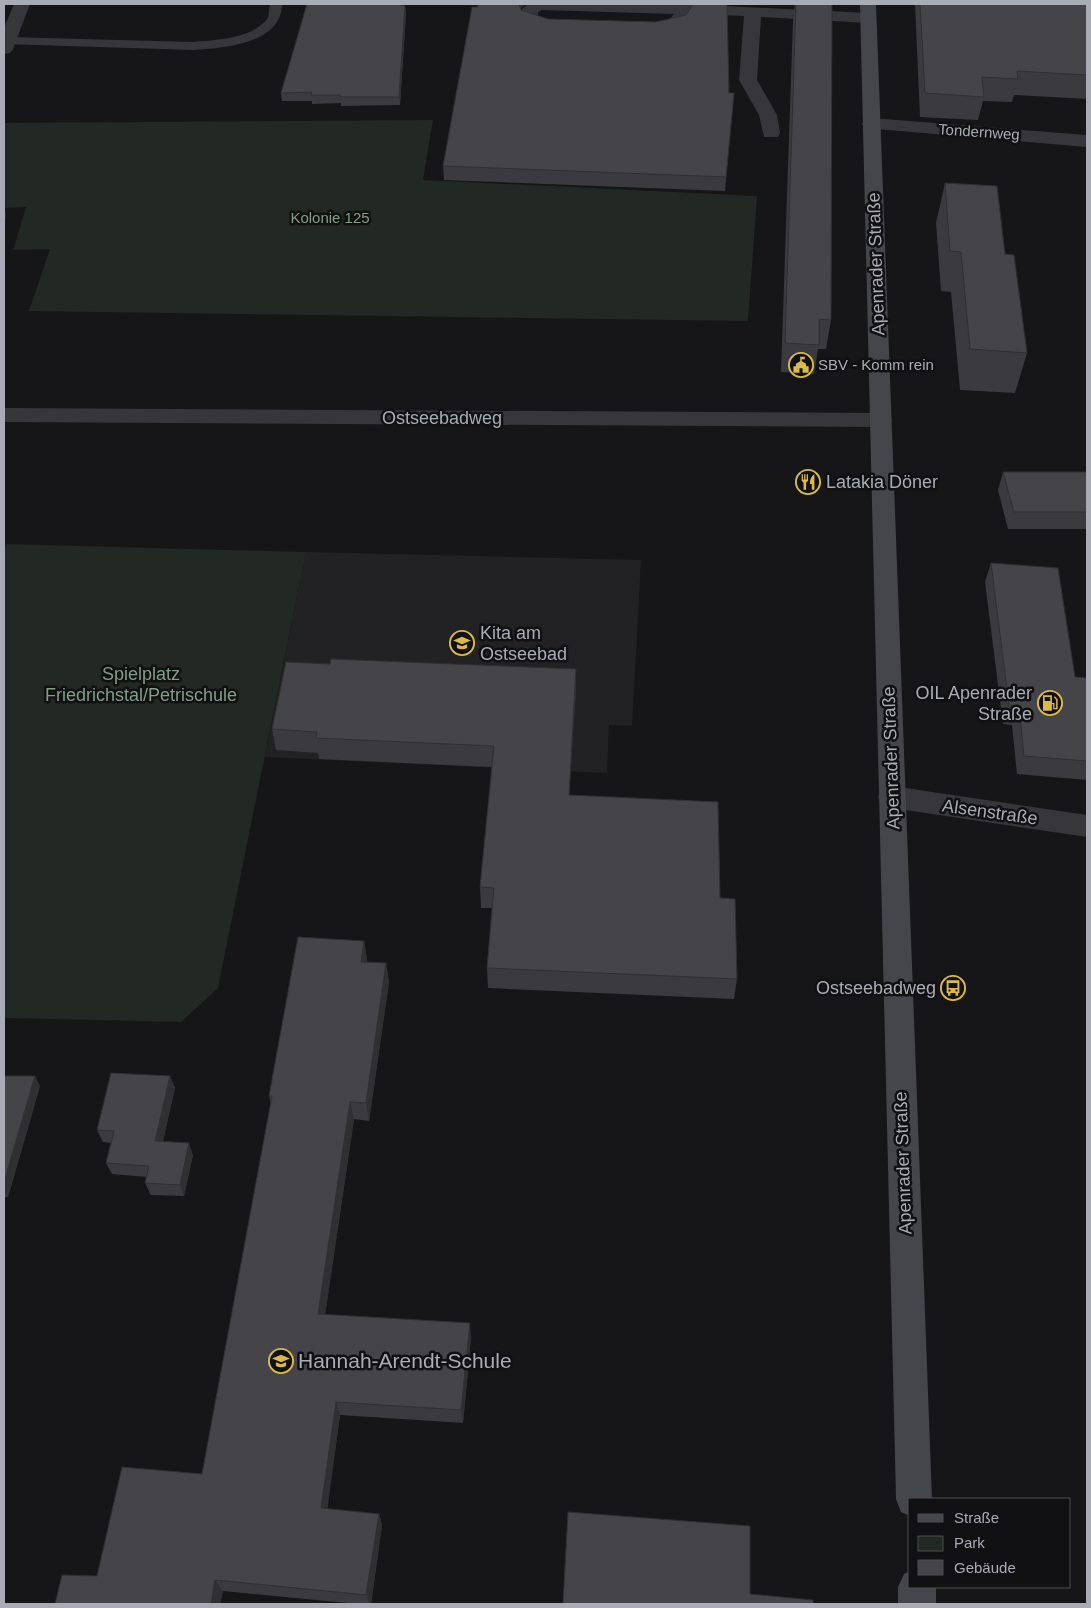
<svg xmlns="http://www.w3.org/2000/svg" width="1091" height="1608" viewBox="0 0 1091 1608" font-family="Arial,sans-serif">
  <rect width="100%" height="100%" fill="#161517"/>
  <!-- built -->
  <path fill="#222124" d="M306,552L641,560L632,726L609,725L607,773L265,757Z"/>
  <!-- green -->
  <path fill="#222823" d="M433,120L423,180L757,196L748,321L29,311L50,249L13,250L26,207L4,208V123Z
    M6,544L306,552L218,988L181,1022L4,1018V552Z"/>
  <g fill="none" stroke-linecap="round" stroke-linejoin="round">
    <!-- lane -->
    <path fill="#37373b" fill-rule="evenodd" d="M270,4H282C282,44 223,48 193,50L4,44V38L7,37L193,42C217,40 252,39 268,18Z"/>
    <!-- street -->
    <path fill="#37373b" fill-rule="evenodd" d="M14,4H30L13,49L10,53L4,54V28Z
      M528,4H683L868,13L874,14L876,18L874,22L868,23L761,17L757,80L777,115L780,133L778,137H764L759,115L739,80L744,16L691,14C684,32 663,37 646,33L643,29L646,25L667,22L674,14L542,10L538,12V16L550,21L566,22L569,26L566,30L548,31L523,23L521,19L522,9Z
      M871,118L1087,135V147L864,128L862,124L864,120Z
      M4,408L881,413L889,415L892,420L889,425L881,427L4,422Z
      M892,786L1087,815V837L892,808L882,805L878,797L882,789Z"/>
    <!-- secondary -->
    <path fill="#45464b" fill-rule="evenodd" d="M860,4H876L932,1499H910V1516L901,1512L896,1499Z
      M910,1571V1587H936V1604H898V1587L904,1574Z"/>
  </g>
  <!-- wall -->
  <path fill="#3b3b3f" d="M307,4H405L404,6H405L406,14L400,105L341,106V103L312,104V101H282L281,93Z
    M478,4H526L521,8V10L729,93H734L725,191L444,180L443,166Z
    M795,4H832L831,320L826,349H818L814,374L781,372L793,21Z
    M915,4H1087V99L1014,95L1012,102L983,101L978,120L920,117Z
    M945,183L1005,254L1027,353L1015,393L960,390L951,292L941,291L936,223Z
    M1003,472H1087V529H1008L998,490Z
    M991,563L1075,677L1087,678V780L1017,774L1012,725L1003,724L985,582Z
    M576,690L569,796L720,898L737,979L734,999L488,988L487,968L492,908H481L480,887L492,767L319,759L318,753L276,750L272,729Z
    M364,941L367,960V962L386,963L389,982L369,1121L354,1119L325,1315L471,1338L463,1423L340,1415L327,1509L379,1514L382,1525L371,1604H358L223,1591L220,1604H55L97,1576L202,1474L271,1103L269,1096Z
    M4,1076L40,1086L8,1197H4Z
    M170,1076L175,1088L163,1141L193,1155L184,1196L151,1195L145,1183L147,1177L112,1174L106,1163L111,1143L103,1142L97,1130Z"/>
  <!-- shaded-wall -->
  <path fill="#303033" d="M519,4H526L521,8L519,19Z
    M405,6L406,14L400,105L399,97Z
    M4,206L6,215L4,223Z
    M576,669V690L568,816L569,795Z
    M364,941L367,960L364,980L361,962Z
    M386,963L389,982L369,1121L366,1103Z
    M35,1076L40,1086L8,1197L4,1191V1182Z
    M170,1076L175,1088L160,1153L155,1141Z
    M350,1102L354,1119L323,1329L318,1314Z
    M189,1143L193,1155L184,1196L180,1185Z
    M470,1323L471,1338L463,1423L461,1410Z
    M336,1402L340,1415L326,1520L321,1508Z
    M379,1514L382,1525L371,1604H370L366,1595Z
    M215,1580L223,1591L220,1604H211Z"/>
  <!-- building -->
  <path fill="#454549" stroke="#303033" d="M307,4H401L400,5L405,6L399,97H340V95H311L312,92L281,93Z
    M478,4H519L521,10L548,19L656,22L686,15L693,4H727L729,93H734L726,177L443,166L472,7H478Z
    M796,4H832L831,320L819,319V345L785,343Z
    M920,4H1087V75L1017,71L1018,79L982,77L984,97L925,93Z
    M945,183L997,186L1005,254L1014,255L1027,353L970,349L961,252L950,251Z
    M1003,472H1087V512H1014Z
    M991,563L1058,568L1075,677L1087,678V761L1024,756L1019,706L1009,705Z
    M331,659L576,669L569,795L718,802L720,898L735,899L737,979L487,968L494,888L480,887L494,746L316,738L317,732L272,729L286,662L330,664Z
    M298,937L364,941L361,962L386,963L366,1103L350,1102L318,1314L470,1323L461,1410L336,1402L321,1508L379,1514L366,1595L215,1580L211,1604H55L62,1575L97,1576L122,1467L202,1474L272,1096H269Z
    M111,1073L170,1076L155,1141L189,1143L180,1185L145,1183L149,1166L106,1163L114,1131L97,1130Z
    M4,1076H35L4,1182Z
    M568,1512L750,1526V1594L813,1600V1604H563Z"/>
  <!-- icons -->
  <defs>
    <symbol id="civic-ring" viewBox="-11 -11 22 22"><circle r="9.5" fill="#111012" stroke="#dcba48" stroke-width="1.5"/><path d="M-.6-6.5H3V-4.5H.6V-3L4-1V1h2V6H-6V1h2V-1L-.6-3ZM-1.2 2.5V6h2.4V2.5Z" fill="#dcba48"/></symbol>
    <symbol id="restaurant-ring" viewBox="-11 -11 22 22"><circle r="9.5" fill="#111012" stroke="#dcba48" stroke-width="1.5"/><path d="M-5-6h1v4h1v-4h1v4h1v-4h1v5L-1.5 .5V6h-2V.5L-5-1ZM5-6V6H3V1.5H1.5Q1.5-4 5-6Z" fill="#dcba48"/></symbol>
    <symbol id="school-ring" viewBox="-11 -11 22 22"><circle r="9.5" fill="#111012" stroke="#dcba48" stroke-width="1.5"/><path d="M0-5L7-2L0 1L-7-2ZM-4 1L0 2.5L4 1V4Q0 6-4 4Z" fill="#dcba48"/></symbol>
    <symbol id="fuel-ring" viewBox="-11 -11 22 22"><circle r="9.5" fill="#111012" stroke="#dcba48" stroke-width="1.5"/><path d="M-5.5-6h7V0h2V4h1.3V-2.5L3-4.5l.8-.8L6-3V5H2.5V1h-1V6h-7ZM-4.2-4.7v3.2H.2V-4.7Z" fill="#dcba48"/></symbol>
    <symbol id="bus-ring" viewBox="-11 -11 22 22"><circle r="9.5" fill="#111012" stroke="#dcba48" stroke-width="1.5"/><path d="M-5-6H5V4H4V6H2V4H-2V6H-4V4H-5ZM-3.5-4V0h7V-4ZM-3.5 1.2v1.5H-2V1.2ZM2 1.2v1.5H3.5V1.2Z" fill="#dcba48"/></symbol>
  </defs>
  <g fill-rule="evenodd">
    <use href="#civic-ring" x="787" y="351" width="28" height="28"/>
    <use href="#restaurant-ring" x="794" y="468" width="28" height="28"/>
    <use href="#school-ring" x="448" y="629" width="28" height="28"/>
    <use href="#fuel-ring" x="1036" y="689" width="28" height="28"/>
    <use href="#bus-ring" x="939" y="974" width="28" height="28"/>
    <use href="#school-ring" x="267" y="1347" width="28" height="28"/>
  </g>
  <g text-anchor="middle" stroke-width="5" stroke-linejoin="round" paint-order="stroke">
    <!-- far-street labels -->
    <g font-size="15" fill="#a9abb5" stroke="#111012">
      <text transform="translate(979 132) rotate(4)" y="5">Tondernweg</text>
    </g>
    <!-- far-park labels -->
    <g font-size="15" fill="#829e87" stroke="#111012">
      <text x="330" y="223">Kolonie 125</text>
    </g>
    <!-- far-poi labels -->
    <g font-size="15" fill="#a9abb5" stroke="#111012" text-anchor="start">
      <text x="818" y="370">SBV - Komm rein</text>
    </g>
    <!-- street labels -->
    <g font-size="18" fill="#a9abb5" stroke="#111012">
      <text transform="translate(876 264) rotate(-92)" y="6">Apenrader Straße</text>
      <text x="442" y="424">Ostseebadweg</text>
      <text transform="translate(891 758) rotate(-92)" y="6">Apenrader Straße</text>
      <text transform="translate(990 812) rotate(8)" y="6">Alsenstraße</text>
      <text transform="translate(903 1163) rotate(-92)" y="6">Apenrader Straße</text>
    </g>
    <!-- poi labels -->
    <g font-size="18" fill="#a9abb5" stroke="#111012" text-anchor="start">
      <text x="826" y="488">Latakia Döner</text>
      <text x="480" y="639">Kita am<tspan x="480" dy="21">Ostseebad</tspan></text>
      <text x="1032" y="699" text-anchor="end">OIL Apenrader<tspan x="1032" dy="21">Straße</tspan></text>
      <text x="936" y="994" text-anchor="end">Ostseebadweg</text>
    </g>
    <!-- park labels -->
    <g font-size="18" fill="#829e87" stroke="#111012">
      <text x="141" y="680">Spielplatz<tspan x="141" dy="21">Friedrichstal/Petrischule</tspan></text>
    </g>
    <!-- near-poi labels -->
    <g font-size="21" fill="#a9abb5" stroke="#111012" text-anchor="start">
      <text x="298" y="1368">Hannah-Arendt-Schule</text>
    </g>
  </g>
  <!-- border -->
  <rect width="1091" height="1608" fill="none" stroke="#a9abb5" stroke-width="10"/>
  <!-- legend -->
  <rect x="908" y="1498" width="162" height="90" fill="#111012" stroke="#4e4e53"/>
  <rect x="918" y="1514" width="25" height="8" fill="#45464b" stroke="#4e4e53"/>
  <text x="954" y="1523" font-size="15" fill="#a9abb5">Straße</text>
  <rect x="918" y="1536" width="25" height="15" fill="#222823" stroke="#4e4e53"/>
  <text x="954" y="1548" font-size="15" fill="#a9abb5">Park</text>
  <rect x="918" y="1560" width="25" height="15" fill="#454549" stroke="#4e4e53"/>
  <text x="954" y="1573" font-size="15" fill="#a9abb5">Gebäude</text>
</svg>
